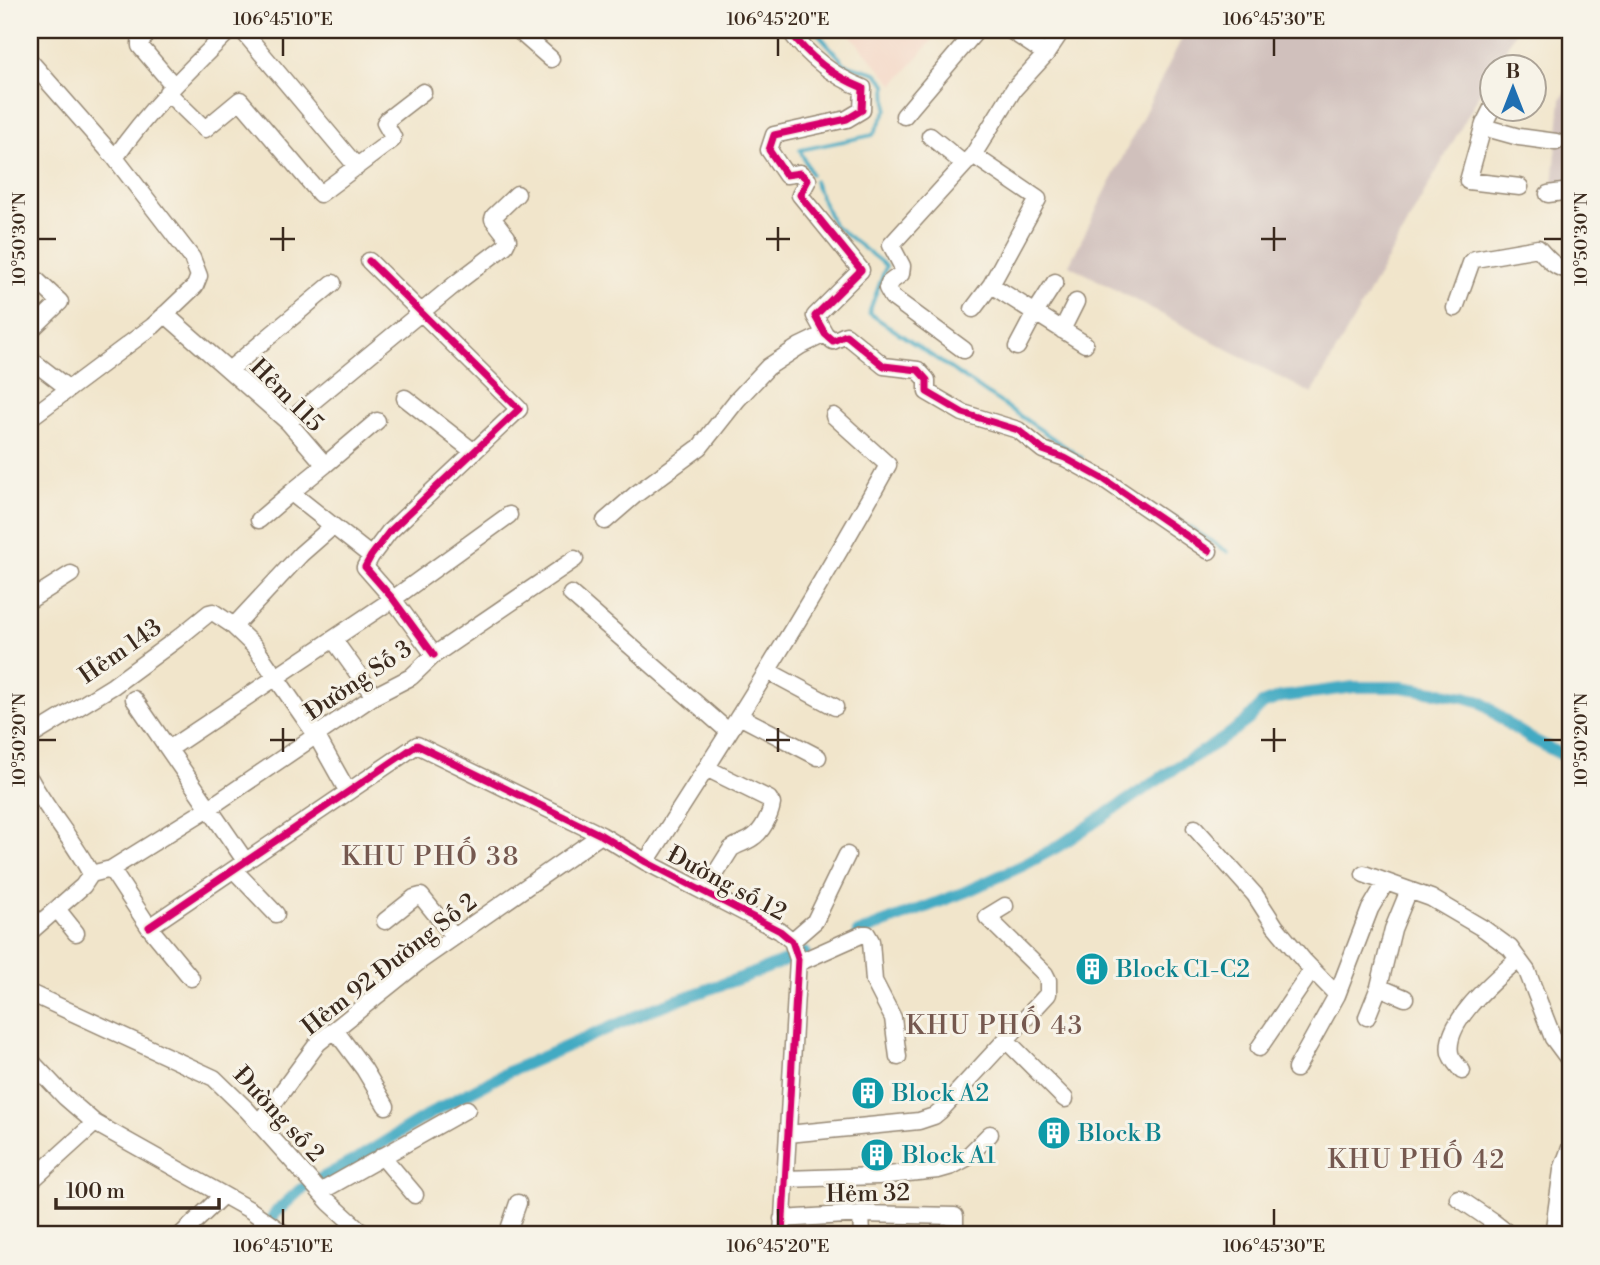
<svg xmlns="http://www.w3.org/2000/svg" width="1600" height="1265" viewBox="0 0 1600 1265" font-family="'Libre Bodoni',serif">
  <rect width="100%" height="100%" fill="#f7f3e8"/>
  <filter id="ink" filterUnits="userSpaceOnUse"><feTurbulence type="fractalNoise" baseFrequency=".0143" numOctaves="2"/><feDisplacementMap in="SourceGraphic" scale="14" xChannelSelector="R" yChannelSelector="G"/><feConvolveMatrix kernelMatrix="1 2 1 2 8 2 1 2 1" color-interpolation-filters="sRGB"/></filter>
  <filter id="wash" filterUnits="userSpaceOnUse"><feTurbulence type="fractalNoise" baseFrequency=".00686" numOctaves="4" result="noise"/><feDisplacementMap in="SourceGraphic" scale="28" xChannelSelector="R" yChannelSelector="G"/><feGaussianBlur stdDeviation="1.57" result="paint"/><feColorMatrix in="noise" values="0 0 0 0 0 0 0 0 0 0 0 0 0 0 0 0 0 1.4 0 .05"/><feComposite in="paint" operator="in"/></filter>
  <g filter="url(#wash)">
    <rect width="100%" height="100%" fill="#f1e5cb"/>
    <!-- built -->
    <path fill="#f4d3c1" d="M846,30H941L894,85Z"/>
    <!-- industrial -->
    <path fill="#d0c0bc" d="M1186,30H1516L1496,66H1492L1491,74L1312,394L1069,265Z
      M1570,86V190L1554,189L1553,185L1561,99Z"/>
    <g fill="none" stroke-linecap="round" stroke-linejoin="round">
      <!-- stream -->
      <path stroke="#43aac3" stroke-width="3.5" d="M811,174L800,150L873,135L887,109L886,84L876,73L845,64L815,30
        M814,181L833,224L886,266L869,313L1082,458
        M1174,517L1228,552"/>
      <!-- canal -->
      <path stroke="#43aac3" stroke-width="12" d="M858,933L965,892L1024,865L1059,846L1174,769L1224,738L1248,720L1262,704L1281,697L1354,687H1402L1465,697L1481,702L1511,726L1530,738L1570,759
        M263,1235L264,1232L276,1212L300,1190L355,1160L438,1109L508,1072L655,1008L749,975L805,953"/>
    </g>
  </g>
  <g filter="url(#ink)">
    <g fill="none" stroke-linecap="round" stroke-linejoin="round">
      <defs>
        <path id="minor" d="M151,30L140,42V46L174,86
          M242,30L357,167
          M518,30L551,59
          M789,30C808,56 833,76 863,88L862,110L847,119L774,135L769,150L786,175L800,173L808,180L800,195L861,270L815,316L825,334L833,341L846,335L884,366L918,370L927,380V392L963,413L1018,430L1043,450L1065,458L1105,480L1209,551
          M1010,30L1046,54
          M30,61L115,158L192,258L199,276L195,286L153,326L30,418
          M167,92L205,129L240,100L320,194L392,140L393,137L385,123L388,119L423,92
          M1492,108L1484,124L1468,181L1520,187
          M904,116L977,30
          M1483,127L1519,137L1556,142
          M930,136L964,164
          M973,155L1038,199L991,285
          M115,158C148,110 189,70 230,30
          M1548,194L1570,191
          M369,261L519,409L389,532L371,556L365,567L393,599L434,655
          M30,274L60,302L30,331
          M1455,308L1471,263L1475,259L1538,248C1546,257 1557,271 1570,269
          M973,309L991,285L1085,344
          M165,314L288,422L325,465L377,421
          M1062,330L1076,302
          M1017,347L1035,313L1055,282
          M964,350L892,297L887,288L889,283L901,274L902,266L891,245L973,155L1014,89L1046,54L1062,30
          M30,359L69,389
          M229,370L333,283
          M405,398L474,452
          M288,422L459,281L505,246L508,240L507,237L493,219L494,216L517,194
          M325,465L293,491L294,495L371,556
          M259,520L293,491
          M605,521L635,495L700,447L737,400L768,367L800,346L825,334
          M571,594L729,732
          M30,600L71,574
          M234,626L301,554L333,526
          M333,639L374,696
          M768,671L835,707
          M134,699L246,862
          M739,716L818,757
          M30,737L113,686L177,639L209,613L213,612L231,624L254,646L316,735L348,792
          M169,749L393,599L509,515
          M30,779C48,812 74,841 91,874
          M1195,828L1255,895L1275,926L1304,961L1337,995
          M646,862C730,732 813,601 888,465L834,416
          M111,869L149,927L191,978
          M234,870L276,914
          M91,874L111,869L209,808L374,696L411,677L434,655L575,559
          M1364,874L1431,898L1484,929L1510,948L1527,971L1553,1038L1570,1061
          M704,892L731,849C737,844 745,843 752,838C762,832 770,816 772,804L769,799L706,768
          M57,909L76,933
          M385,921L414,898L421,896L454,937
          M149,927L417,745L601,835L646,862L780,931L792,941L798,959L782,1235
          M30,932L83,886L91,874
          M792,941L815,921L847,855
          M798,963L863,934H867L871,941L874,981L893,1018L898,1057
          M1379,987L1405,998
          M30,993L214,1078L247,1110L329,1202L365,1235
          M1367,1017L1379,987L1393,929L1409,890
          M335,1030L364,1069L386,1106
          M1006,1040L1065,1099
          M1259,1048L1312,970
          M30,1060L65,1097L95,1123L250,1210L286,1235
          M1296,1069L1337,995L1370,909L1386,882
          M1462,1071C1458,1066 1451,1059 1450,1053C1444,1021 1497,978 1518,959
          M259,1123L318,1043L420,961L601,835
          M788,1134L919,1121L934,1116L940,1111L1048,994V980L1045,974L987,917L1005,906
          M382,1156L415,1195
          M785,1179L878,1176L938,1170L952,1166L965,1159L990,1134
          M30,1182L95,1123
          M320,1192L467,1109
          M1458,1198L1492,1221L1510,1235
          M861,1214L862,1235
          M782,1219L861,1214L955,1216V1235
          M181,1235L223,1195
          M504,1235L508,1232L518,1203
          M1553,1235L1562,1170L1570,1148"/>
      </defs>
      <!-- minor casing -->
      <use href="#minor" stroke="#968874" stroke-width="19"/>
      <!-- minor -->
      <use href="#minor" stroke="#fff" stroke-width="16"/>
      <defs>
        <path id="cycleway" d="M789,30C808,56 833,76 863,88L862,110L847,119L774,135L769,150L786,175L800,173L808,180L800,195L861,270L815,316L825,334L833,341L846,335L884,366L918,370L927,380V392L963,413L1018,430L1043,450L1065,458L1105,480L1209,551
          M369,261L519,409L389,532L371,556L365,567L393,599L434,655
          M149,927L417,745L601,835L646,862L780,931L792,941L798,959L782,1235"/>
      </defs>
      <!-- cycleway casing -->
      <use href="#cycleway" stroke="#f7f3e8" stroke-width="11"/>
      <!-- cycleway -->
      <use href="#cycleway" stroke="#d6006c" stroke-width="7"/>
    </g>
  </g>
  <!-- ticks -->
  <path fill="none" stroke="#3b2a1e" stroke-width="2.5" d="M283,38V56M778,38V56M1274,38V56M283,227V251M778,227V251M1274,227V251M38,239H56M270,239H295M766,239H790M1261,239H1286M1544,239H1562M283,728V752M778,728V752M1274,728V752M38,740H56M270,740H295M766,740H790M1261,740H1286M1544,740H1562M283,1209V1226M778,1209V1226M1274,1209V1226"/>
  <!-- icons -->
  <defs>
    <symbol id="building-disc" viewBox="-11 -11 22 22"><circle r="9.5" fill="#0f9aa8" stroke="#f7f3e8"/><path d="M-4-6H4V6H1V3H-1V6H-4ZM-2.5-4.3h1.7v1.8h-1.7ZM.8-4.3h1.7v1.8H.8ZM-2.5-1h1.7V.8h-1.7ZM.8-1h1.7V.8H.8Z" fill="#fff"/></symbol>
  </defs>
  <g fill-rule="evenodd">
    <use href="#building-disc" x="1073" y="950" width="38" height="38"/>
    <use href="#building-disc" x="849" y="1074" width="38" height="38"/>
    <use href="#building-disc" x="1035" y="1114" width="38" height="38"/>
    <use href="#building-disc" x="858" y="1136" width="38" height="38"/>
  </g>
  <g text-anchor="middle" stroke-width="6" stroke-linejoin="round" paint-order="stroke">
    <!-- street labels -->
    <g font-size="24" fill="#3b2a1e" stroke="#f7f3e8">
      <text transform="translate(287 395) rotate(45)" y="8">Hẻm 115</text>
      <text transform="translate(120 651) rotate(-35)" y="8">Hẻm 143</text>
      <text transform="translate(358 680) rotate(-34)" y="8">Đường Số 3</text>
      <text transform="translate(727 883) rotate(28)" y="8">Đường số 12</text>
      <text transform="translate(389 964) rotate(-38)" y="8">Hẻm 92 Đường Số 2</text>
      <text transform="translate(279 1114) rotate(47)" y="8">Đường số 2</text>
      <text transform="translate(868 1193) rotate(-1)" y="8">Hẻm 32</text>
    </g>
    <!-- culture labels -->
    <g font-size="24" fill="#0d838f" stroke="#f7f3e8" text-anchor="start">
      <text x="1116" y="977">Block C1-C2</text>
      <text x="892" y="1101">Block A2</text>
      <text x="1078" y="1141">Block B</text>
      <text x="902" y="1163">Block A1</text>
    </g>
    <!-- neighbourhood labels -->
    <g font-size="26" letter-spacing="2" fill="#75584f" stroke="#f7f3e8">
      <text x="431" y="865">KHU PHỐ 38</text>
      <text x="995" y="1034">KHU PHỐ 43</text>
      <text x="1417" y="1168">KHU PHỐ 42</text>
    </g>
  </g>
  <!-- margin -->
  <rect width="1600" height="1265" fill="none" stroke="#f7f3e8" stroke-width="77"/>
  <!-- north arrow -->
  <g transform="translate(1513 88)"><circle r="33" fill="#f7f3e8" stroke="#aca397" stroke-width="2"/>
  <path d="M0-5L12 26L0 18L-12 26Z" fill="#1f6fb2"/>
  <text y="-10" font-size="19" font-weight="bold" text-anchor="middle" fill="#3b2a1e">B</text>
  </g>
  <!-- scale -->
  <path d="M56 1198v10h163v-10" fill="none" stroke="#3b2a1e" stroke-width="3.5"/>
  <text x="66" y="1198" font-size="21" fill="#3b2a1e" stroke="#f7f3e8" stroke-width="5" paint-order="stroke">100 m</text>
  <rect x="38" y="38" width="1524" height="1188" fill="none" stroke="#3b2a1e" stroke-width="2.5"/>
  <g font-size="18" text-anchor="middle" fill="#3b2a1e">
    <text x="283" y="25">106°45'10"E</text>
    <text x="778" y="25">106°45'20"E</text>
    <text x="1274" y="25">106°45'30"E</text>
    <text transform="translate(19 239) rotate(-90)" y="6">10°50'30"N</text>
    <text transform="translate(1581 239) rotate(-90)" y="6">10°50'30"N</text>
    <text transform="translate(19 740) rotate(-90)" y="6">10°50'20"N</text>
    <text transform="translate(1581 740) rotate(-90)" y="6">10°50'20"N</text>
    <text x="283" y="1252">106°45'10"E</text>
    <text x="778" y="1252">106°45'20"E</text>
    <text x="1274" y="1252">106°45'30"E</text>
  </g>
</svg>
